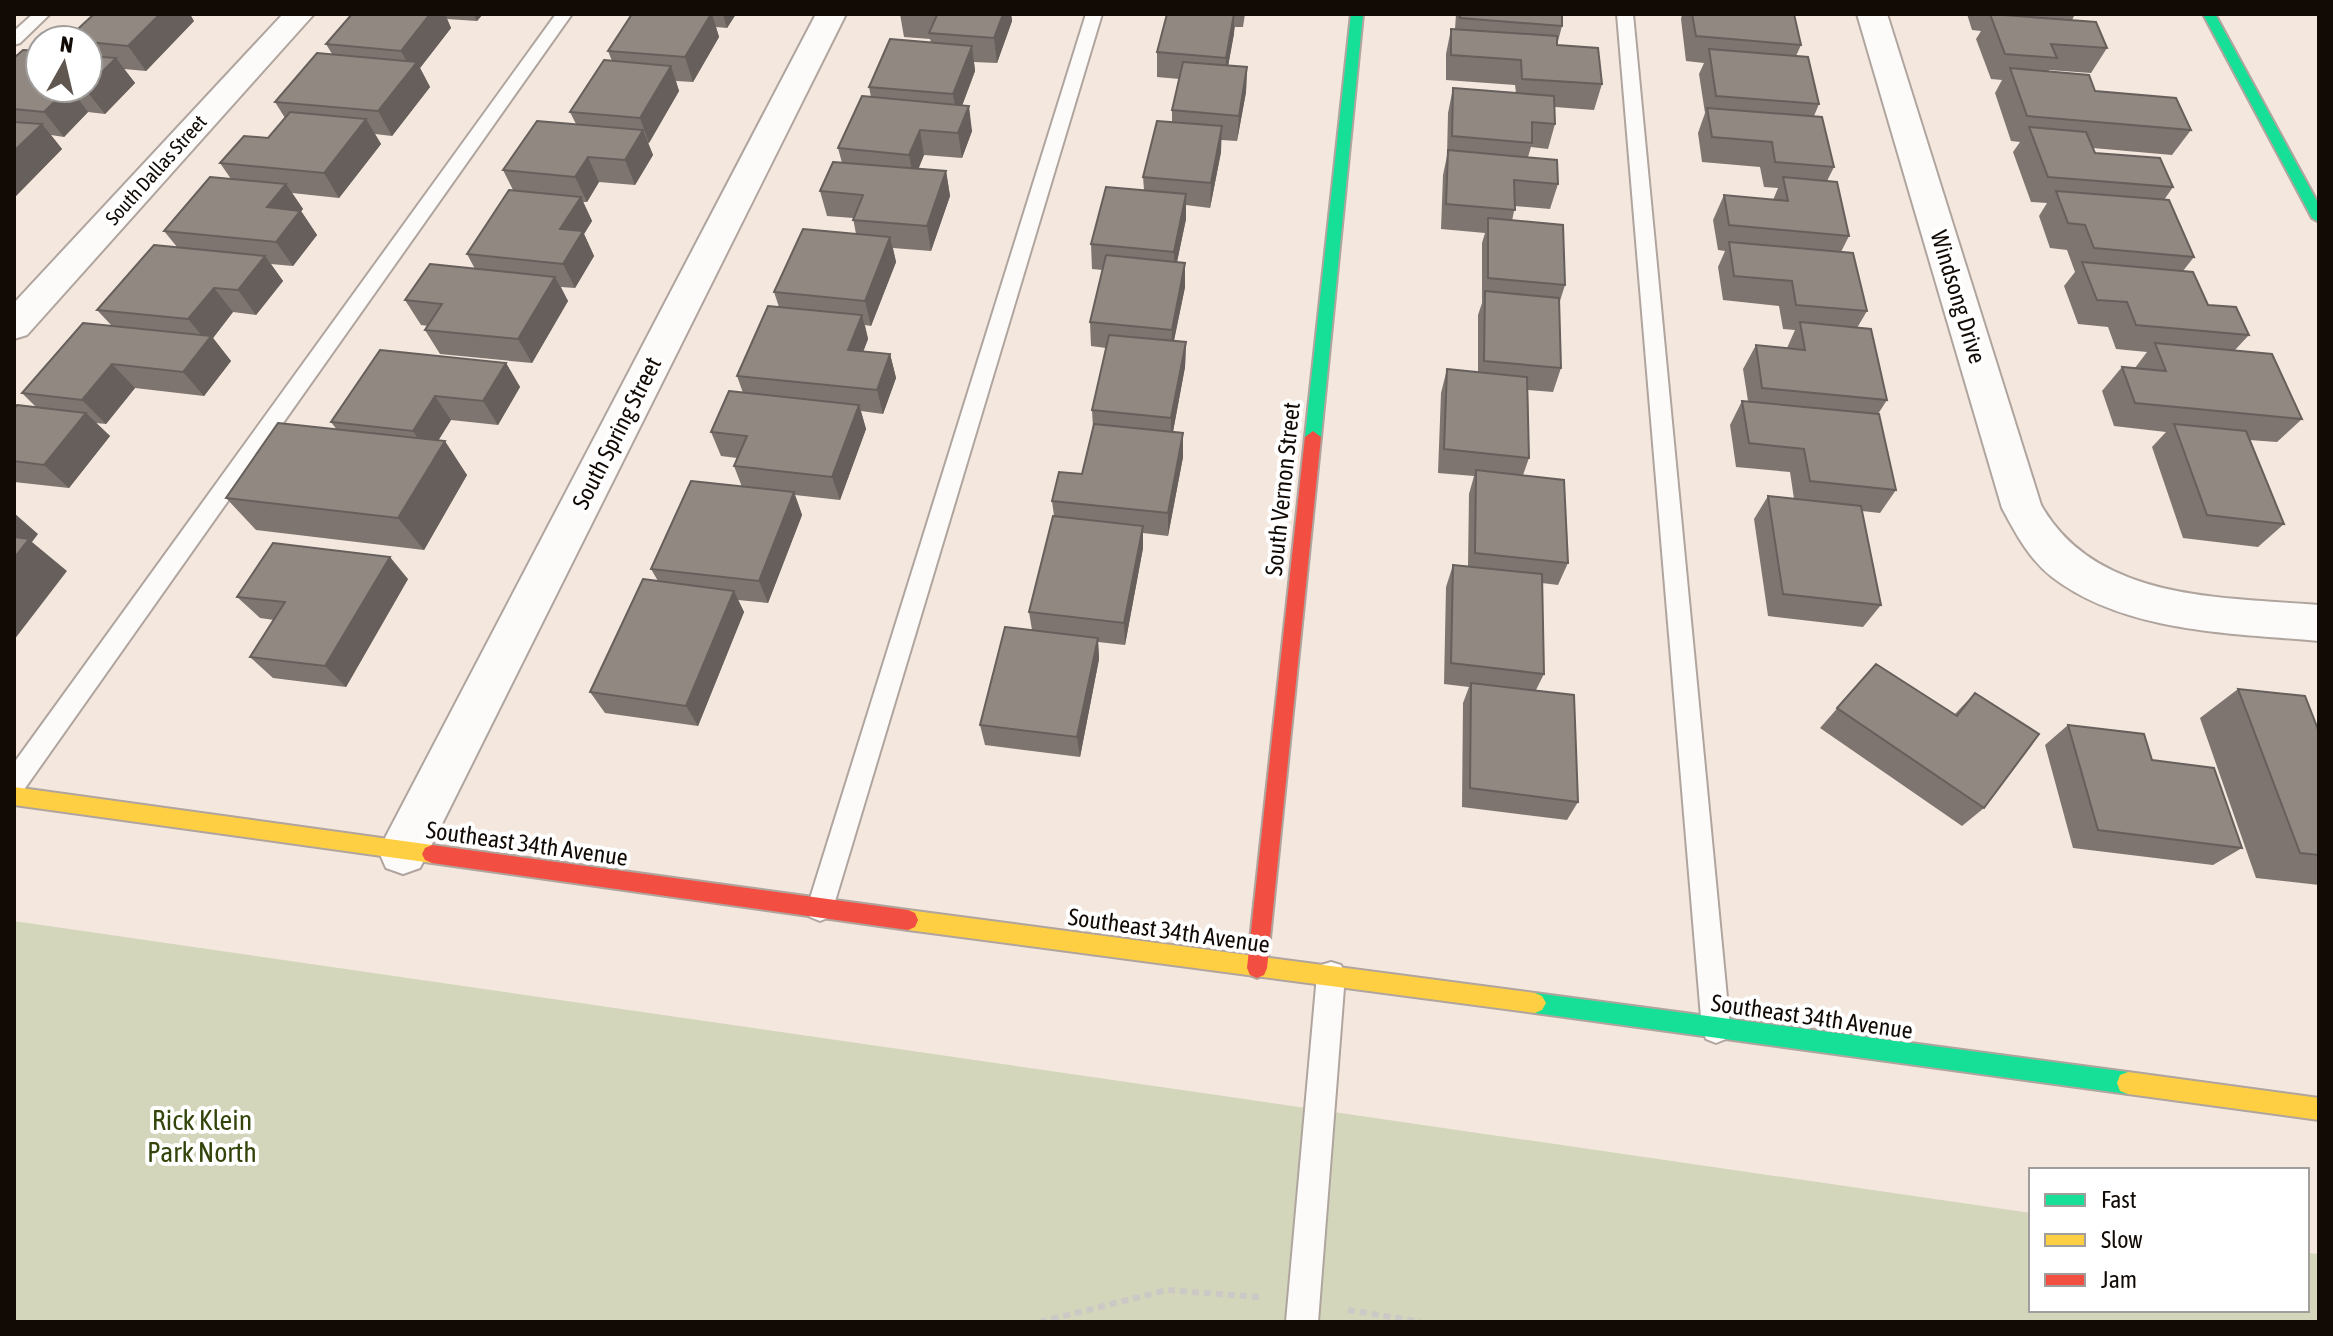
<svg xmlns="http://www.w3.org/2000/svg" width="2333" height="1336" viewBox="0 0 2333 1336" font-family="'Asap Condensed',sans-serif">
  <rect width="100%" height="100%" fill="#f4e7de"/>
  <!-- green -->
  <path fill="#d3d6bb" d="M14,921L2031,1213V1310H2307V1253L2319,1254V1322H14Z"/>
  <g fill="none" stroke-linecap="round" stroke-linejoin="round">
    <defs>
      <path id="lane" d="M33,14H50L20,43L14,45V31Z
        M556,14H572L23,791L14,794V763Z
        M1086,14H1102L833,908L830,917L820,921L810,917L807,908Z
        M1617,14H1633L1730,1029L1726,1039L1716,1043L1706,1039L1702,1029Z
        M1331,962L1341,965L1345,975L1318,1322H1286L1317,975L1321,965Z"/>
      <path id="street" d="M283,14H314L27,335L14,339V303Z
        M816,14H846L420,868L403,874L386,868L379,852L386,836Z
        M1857,14H1887L2041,505C2096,602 2223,597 2319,605V641C2232,633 2125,633 2052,577C2029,559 2016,534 2002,508Z"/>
      <path id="fast" d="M1351,14H1363L1321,437L1313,443L1305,437Z
        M2203,14H2215L2319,205V222L2312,218Z
        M1535,993L2128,1072L2136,1075L2139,1083L2136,1091L2128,1094L1535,1013L1528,1010L1524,1003L1528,996Z"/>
      <path id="slow" d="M14,787L432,845L439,848L442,854L439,860L432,863L14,805Z
        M908,910L1535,993L1542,996L1546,1003L1542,1010L1535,1013L908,930L901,927L898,920L901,913Z
        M2128,1072L2319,1098V1120L2128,1094L2120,1091L2117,1083L2120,1075Z"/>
      <path id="jam" d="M1313,431L1321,437L1267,968L1264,975L1257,978L1250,975L1247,968L1305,437Z
        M432,845L908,910L915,913L918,920L915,927L908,930L432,863L425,860L422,854L425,848Z"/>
    </defs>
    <!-- lane casing -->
    <use href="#lane" stroke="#afa59e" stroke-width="4"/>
    <!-- street casing -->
    <use href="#street" stroke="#afa59e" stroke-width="4"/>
    <!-- fast casing -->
    <use href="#fast" stroke="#afa59e" stroke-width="4"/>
    <!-- slow casing -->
    <use href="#slow" stroke="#afa59e" stroke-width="4"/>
    <!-- jam casing -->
    <use href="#jam" stroke="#afa59e" stroke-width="4"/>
    <!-- path -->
    <path stroke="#ccc8c5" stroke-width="6" stroke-dasharray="7 5" stroke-linecap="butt" d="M1348,1310L1421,1322
      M1040,1322L1167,1290L1259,1297"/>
    <!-- lane -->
    <use href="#lane" fill="#fdfbfa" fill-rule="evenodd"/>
    <!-- street -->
    <use href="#street" fill="#fdfbfa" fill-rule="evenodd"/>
    <!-- fast -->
    <use href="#fast" fill="#16e098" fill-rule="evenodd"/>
    <!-- slow -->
    <use href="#slow" fill="#ffcf43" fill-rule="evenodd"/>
    <!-- jam -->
    <use href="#jam" fill="#f24e42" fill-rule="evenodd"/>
  </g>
  <!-- wall -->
  <path fill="#7e7570" d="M352,14H483L477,21L447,19L451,28L420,68L430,87L392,136L375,134L381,144L339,198L292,193L303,209L301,211L317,235L293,266L271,264L283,281L256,315L233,312L213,338L231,361L204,396L135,388L106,424L96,423L110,436L69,488L14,482V409L36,407L22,393L112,326L97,310L177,247L164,231L231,179L220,163L268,138L285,118L275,102L332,54L326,44Z
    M632,14H736L727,28L716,27L719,37L693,82L676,81L679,91L649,143H648L653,155L635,185L599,182L587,202H583L592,221L584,234L594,256L575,288L561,287L568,301L532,363L440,354L425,330L428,326L421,325L405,300L475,269L467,254L513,190L503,170L576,124L570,112L612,61L608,51Z
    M900,14H1011L1012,21L997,63L974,62L975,71L962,106L972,131L962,158L924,155L918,169L946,171L950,196L931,251L893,248L896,262L871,326L865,325L868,339L863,351L890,354L896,378L883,414L861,411L866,429L840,500L795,495L802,515L768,603L738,600L744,612L698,726L605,713L590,692L658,581L651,569L742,487L734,466L737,458L721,456L711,432L743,393L737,376L779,307L774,292L856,234L853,218L827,216L820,191L842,163L838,148L871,97L869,87L931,42L930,39L904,37Z
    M1167,14H1245L1243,27H1235L1228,66L1247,67L1246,92L1237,141L1221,140V152L1210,208L1186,205V219L1177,262L1185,287L1174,341L1186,342L1185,367L1173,432L1183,433V457L1168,536L1143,533V548L1125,645L1098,642L1099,659L1080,757L985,745L980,725L1032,630L1029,612L1054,516L1052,501L1082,474L1093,428L1092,410L1106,348L1091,346L1090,322L1103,270L1092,269L1091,244L1144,190L1143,177L1172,122V110L1179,79L1157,77V52Z
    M1456,14H1562V26L1557,45L1602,84L1594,110L1555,107V124L1548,149L1531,147L1528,157L1558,184L1550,209L1515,206L1512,221L1565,285L1559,304L1561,368L1553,392L1528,390L1529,458L1523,475L1568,563L1558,585L1542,583L1544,674L1536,690L1578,802L1567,820L1462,807L1463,703L1469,687L1444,684L1446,587L1453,565L1468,566L1469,494L1474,476L1438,473L1441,393L1447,369L1478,372V315L1482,303V243L1485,233L1441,229L1443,175L1447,156L1448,113L1453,88L1516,93L1515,85L1446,80V54L1451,29H1455Z
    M1682,14H1794L1801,45L1796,56L1819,104L1814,116L1834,167L1827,181L1849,236L1841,252L1867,311L1857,328L1887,400L1878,414L1896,490L1880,513L1862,511L1881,605L1863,627L1768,616L1754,519L1768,496L1794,499L1790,472L1736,467L1730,425L1742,401H1748L1743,369L1756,345L1787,348L1795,330L1783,329L1779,306L1723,300L1718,267L1725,251L1718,250L1713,220L1724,195L1773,200L1778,188L1764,187L1760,167L1702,162L1698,133L1705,113L1699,74L1704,63L1686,61L1681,19Z
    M1967,14H2075L2072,20L2107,48L2091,73L2049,70V71L2191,130L2172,155L2093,148L2095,153L2173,187L2164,200L2194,257L2183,271L2208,305L2249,335L2235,350L2302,419L2277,442L2249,440L2284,524L2258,547L2183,538L2152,447L2166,432L2114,426L2102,391L2122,367L2135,368L2147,352L2116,349L2108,327L2078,324L2064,286L2075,272L2067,250L2050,248L2039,216L2047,203L2031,202L2013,152L2020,142L2011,141L1995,93L2002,80L1991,79L1976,39L1981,31L1972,30Z
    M194,21L146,71L124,69L135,83L105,114L88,112L64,137L51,135L62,149L14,198V58L40,88H88V40Z
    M506,363L520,387L498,425L451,420L438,441L467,475L424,550L256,530L226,498L337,430L331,422Z
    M408,579L346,687L273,678L250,657L274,620L260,618L237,597Z
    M1876,664L1954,715L1975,693L1984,808L1962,826L1820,728Z
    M2238,689L2319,732V885L2256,878L2200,718Z
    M2068,725L2242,848L2213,865L2073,848L2045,745Z"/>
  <!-- shaded-wall -->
  <path fill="#665f5b" d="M160,14H190L194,21L146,71L128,46Z
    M430,14H445L451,28L420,68L430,87L392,136L378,111L411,69L401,51Z
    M474,14H483L477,21Z
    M711,14H712L719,37L693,82L685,57Z
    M723,14H736L727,28Z
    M1003,14H1011L1012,21L997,63L994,38Z
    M1234,14V34L1225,83L1226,58Z
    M972,46L975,71L957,119L953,94Z
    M116,58L135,83L105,114L85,89L88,88V86Z
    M671,66L679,91L649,143L640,118Z
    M1247,67L1246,92L1237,141L1239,116Z
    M68,88H70L88,112L64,137L44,112Z
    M969,106L972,131L962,158L958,133Z
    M366,119L381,144L339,198L324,173Z
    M42,124L62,149L14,198V151Z
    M1222,126L1221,152L1210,208L1211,183Z
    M643,130L653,155L635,185L625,160Z
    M920,130L924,155L914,180L909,155Z
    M588,157L599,182L587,202L575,177Z
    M946,171L950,196L931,251L927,226Z
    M286,184L303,209L301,211L317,235L293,266L276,242L267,207Z
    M1186,194V219L1174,276V252Z
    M581,197L592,221L584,234L594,256L575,288L563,264L560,229Z
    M890,237L896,262L871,326L865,301Z
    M265,256L283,281L256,315L238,290Z
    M1185,263V287L1171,354L1172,330Z
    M555,277L568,301L532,363L518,339Z
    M214,288L233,312L213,338L231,361L204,396L183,372L207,342L188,319Z
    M862,315L868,339L855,374L848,350Z
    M1186,342L1185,367L1171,442V418Z
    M890,354L896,378L883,414L877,390Z
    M506,363L520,387L498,425L483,401Z
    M112,364L135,388L106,424L82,400Z
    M435,396L451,420L429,455L413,431Z
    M859,405L866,429L840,500L832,477Z
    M86,413L110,436L69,488L44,465Z
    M1183,433V457L1168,536V513Z
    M445,441L467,475L424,550L398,518Z
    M794,492L802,515L768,603L759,581Z
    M14,513L38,534L32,542L67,571L14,640Z
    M1143,526V548L1125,645L1124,623Z
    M390,557L408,579L346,687L325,666Z
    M734,591L744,612L698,726L686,706Z
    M1098,638L1099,659L1080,757L1077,737Z"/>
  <!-- building -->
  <path fill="#928882" stroke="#665f5b" stroke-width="2" d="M94,14H160L128,46L88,42V40H66Z
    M352,14H430L401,51L326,44Z
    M632,14H711L685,57L608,51Z
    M921,14H1003L994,38L929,33L937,15Z
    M1167,14H1234L1226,58L1157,52Z
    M1460,14H1562V26L1460,18Z
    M1692,14H1794L1801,45L1696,36Z
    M1990,14L2096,22L2107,48L2051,44L2057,58L2005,54Z
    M1451,29L1557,36V45L1598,48L1602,84L1522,79L1521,60L1451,55Z
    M890,39L972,46L953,94L869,87Z
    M1709,49L1808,57L1819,104L1716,96Z
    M23,50L40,51V88H68L44,112L14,109V58Z
    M317,53L417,62L378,111L275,102Z
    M88,56L116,58L88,86Z
    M604,60L671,66L640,118L570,112Z
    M1183,62L1247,67L1239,116L1172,110Z
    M2010,68L2089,75L2095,91L2176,98L2191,130L2027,116Z
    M1453,88L1554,96L1555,124L1532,122V143L1452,136Z
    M862,96L969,106L958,133L920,130L909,155L838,148Z
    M1707,108L1822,117L1834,167L1775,162L1772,142L1712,137Z
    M290,112L366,119L324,173L220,163L244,136L268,138Z
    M537,121L643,130L625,160L588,157L575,177L503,170Z
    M1157,121L1222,126L1211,183L1143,177Z
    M14,122L42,124L14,151Z
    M2029,127L2086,132L2095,153L2160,158L2173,187L2048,177Z
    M1448,150L1557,160L1558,184L1514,180L1515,210L1446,204Z
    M833,162L946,171L927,226L853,220L863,195L820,191Z
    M210,177L286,184L267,207L300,211L276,242L164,231Z
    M1783,177L1837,182L1849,236L1729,225L1724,195L1788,201Z
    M1106,187L1186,194L1174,252L1091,244Z
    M509,190L581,197L560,229L583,231L563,264L467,254Z
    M2056,191L2169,200L2194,257L2094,248L2085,225L2068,223Z
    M1488,218L1563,225L1565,285L1488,278Z
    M803,229L890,237L865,301L774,292Z
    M1729,242L1853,253L1867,311L1796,305L1792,281L1734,276Z
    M154,245L265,256L238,290L214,288L188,319L97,310Z
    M1106,255L1185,263L1172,330L1090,322Z
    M2082,262L2193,272L2208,305L2236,307L2249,335L2136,325L2127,302L2097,300Z
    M430,264L555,277L518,339L425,330L442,304L405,300Z
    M1485,291L1559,298L1561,368L1484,361Z
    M768,306L862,315L848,350L890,354L877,390L737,376Z
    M1800,322L1871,329L1887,400L1762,388L1756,345L1805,350Z
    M83,323L211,336L183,372L112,364L82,400L22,393Z
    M1109,335L1186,342L1171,418L1092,410Z
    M2155,343L2272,354L2302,419L2135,403L2122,367L2166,371Z
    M380,350L506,363L483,401L435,396L413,431L331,422Z
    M1447,369L1527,377L1529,458L1444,449Z
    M729,391L859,405L832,477L734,466L747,436L711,432Z
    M1742,401L1879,414L1896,490L1810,481L1804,449L1749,443Z
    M17,405L86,413L44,465L14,461V409Z
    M278,423L445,441L398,518L226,498Z
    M1094,424L1183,433L1168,513L1052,501L1059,472L1082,474Z
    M2174,424L2246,431L2284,524L2207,515Z
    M1476,470L1564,480L1568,563L1475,553Z
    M691,481L794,492L759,581L651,569Z
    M1768,496L1861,506L1881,605L1783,594Z
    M1053,516L1143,526L1124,623L1029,612Z
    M14,537L29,539L14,558Z
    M273,543L390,557L325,666L250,657L285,602L237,597Z
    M1453,565L1542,574L1544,674L1451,663Z
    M643,579L734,591L686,706L590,692Z
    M1005,627L1098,638L1077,737L980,725Z
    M1876,664L1957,716L1975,693L2039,734L1984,808L1837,708Z
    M1471,683L1574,695L1578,802L1470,788Z
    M2238,689L2305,696L2319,732V855L2300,853Z
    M2068,725L2144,734L2152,760L2214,768L2242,848L2098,830Z"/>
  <g text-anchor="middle" stroke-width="8" stroke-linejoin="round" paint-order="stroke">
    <!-- far-street labels -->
    <g font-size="20" fill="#110a05" stroke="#fff">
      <text transform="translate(156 170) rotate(-48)" y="7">South Dallas Street</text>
    </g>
    <!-- street labels -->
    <g font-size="24" fill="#110a05" stroke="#fff">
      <text transform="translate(1958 297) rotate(73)" y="8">Windsong Drive</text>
      <text transform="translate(617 433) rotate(-63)" y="8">South Spring Street</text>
      <text transform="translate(1283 489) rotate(-84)" y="8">South Vernon Street</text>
      <text transform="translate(527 844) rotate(8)" y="8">Southeast 34th Avenue</text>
      <text transform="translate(1169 931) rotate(8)" y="8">Southeast 34th Avenue</text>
      <text transform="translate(1812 1017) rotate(8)" y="8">Southeast 34th Avenue</text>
    </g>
    <!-- near-park labels -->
    <g font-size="28" fill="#33450a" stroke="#fff">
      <text x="202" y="1130">Rick Klein<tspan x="202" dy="32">Park North</tspan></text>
    </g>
  </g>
  <!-- border -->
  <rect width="2333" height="1336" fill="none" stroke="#110a05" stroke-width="32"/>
  <!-- legend -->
  <rect x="2029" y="1168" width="280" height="144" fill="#ffffff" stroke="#a09d9b" stroke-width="2"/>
  <rect x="2045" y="1194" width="40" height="12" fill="#16e098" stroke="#a09d9b" stroke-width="2"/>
  <text x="2101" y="1208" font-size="24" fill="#110a05">Fast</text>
  <rect x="2045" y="1234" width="40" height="12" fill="#ffcf43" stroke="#a09d9b" stroke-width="2"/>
  <text x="2101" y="1248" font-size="24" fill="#110a05">Slow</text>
  <rect x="2045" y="1274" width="40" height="12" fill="#f24e42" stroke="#a09d9b" stroke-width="2"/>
  <text x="2101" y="1288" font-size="24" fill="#110a05">Jam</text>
  <!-- north arrow -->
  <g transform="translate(64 64) rotate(8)"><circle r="38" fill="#ffffff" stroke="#a09d9b" stroke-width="2"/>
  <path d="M0-6L14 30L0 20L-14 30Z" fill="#605751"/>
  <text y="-12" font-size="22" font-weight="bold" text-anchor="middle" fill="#110a05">N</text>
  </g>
</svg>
